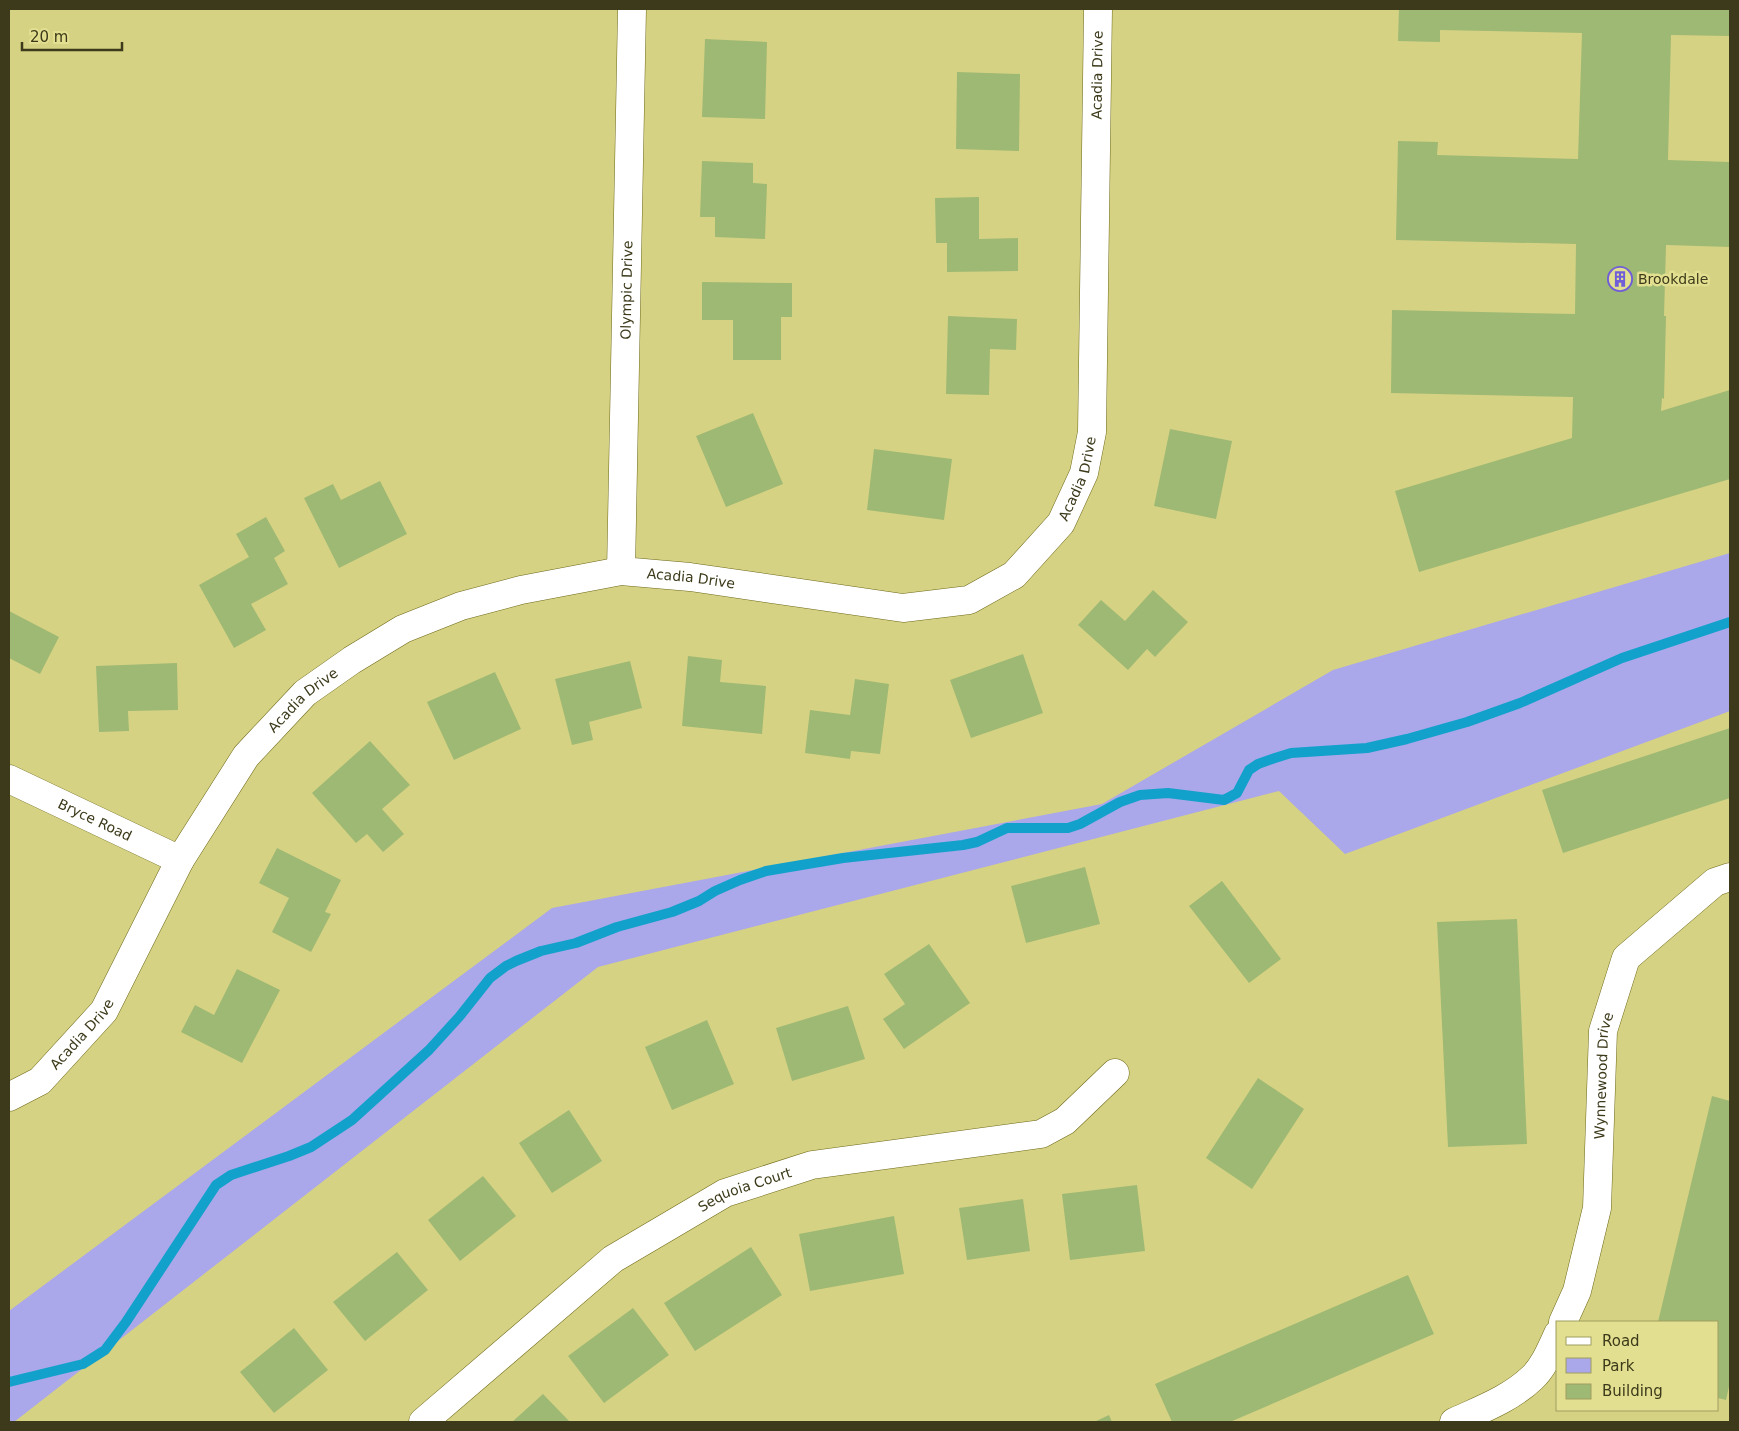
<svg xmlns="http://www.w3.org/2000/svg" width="1739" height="1431" viewBox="0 0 1739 1431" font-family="'DejaVu Sans',sans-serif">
  <rect width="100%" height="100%" fill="#d6d284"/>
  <!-- green -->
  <path fill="#aaa7ea" d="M1730,553V711L1345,854L1279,791L598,967L14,1422H9V1311L552,908L1102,804L1333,670Z"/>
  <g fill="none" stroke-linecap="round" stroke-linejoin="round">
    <!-- stream -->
    <path stroke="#12a1cb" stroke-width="10" d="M9,1382L83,1364L105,1350L126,1322L216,1185L231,1175L289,1156L311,1147L352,1120L429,1050L459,1017L490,978L506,966L516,961L541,951L576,943L617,927L672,912L699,901L715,891L740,880L766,871L843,858L963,845L977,842L1007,828H1068L1080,824L1120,802L1140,795L1168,793L1224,800L1237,793L1249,770L1258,764L1275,758L1291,753L1367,748L1407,739L1467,722L1520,703L1622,658L1730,622"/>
  </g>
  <!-- building -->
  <path fill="#9eb973" d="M1399,9H1730V36L1671,35L1668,160L1730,162V247L1666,245L1664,316H1666L1664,399L1662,398L1661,411L1730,390V479L1419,572L1395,491L1572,438L1573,397L1391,393L1392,310L1575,314L1576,244L1396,240L1398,141L1438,142L1437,155L1578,159L1582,33L1440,30V42L1398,41Z
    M705,39L767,42L765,119L702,117Z
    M957,72L1020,74L1019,151L956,149Z
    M702,161L753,163V183L767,184L765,239L715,237V217H700Z
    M979,197V239L1018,238V271L947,272V243H936L935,198Z
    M702,282L792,283V317H781V360H733V320H702Z
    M948,316L1017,319L1016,350L990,349L989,395L946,394Z
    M753,413L783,484L726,507L696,436Z
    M1170,429L1232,441L1216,519L1154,506Z
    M874,449L952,459L944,520L867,510Z
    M380,481L407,534L339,568L304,498L333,484L341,500Z
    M266,517L285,551L274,558L288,584L251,604L266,630L234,648L199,585L249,557L236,534Z
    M1153,590L1188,622L1155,657L1147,649L1128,670L1078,625L1101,600L1125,621Z
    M9,611L59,637L40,674L9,658Z
    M1023,654L1043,713L971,738L950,680Z
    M688,656L722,660L720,682L766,686L762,734L682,726Z
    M630,661L642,708L589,722L593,740L572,745L555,679Z
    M177,663L178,710L128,711L129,731L99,732L96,666Z
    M495,672L521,729L454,760L427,702Z
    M855,679L889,684L880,754L851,751L850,759L805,753L810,710L850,715Z
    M1730,728V798L1563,853L1542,790Z
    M370,741L410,785L382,809L404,834L383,852L367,834L356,843L312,793Z
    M277,848L341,880L325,912L331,914L311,952L272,932L289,898L259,883Z
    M1085,867L1100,924L1026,943L1011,886Z
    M1222,881L1281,959L1249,983L1189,906Z
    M1517,919L1527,1144L1448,1147L1437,922Z
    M929,944L970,1003L904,1049L883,1019L905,1004L884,974Z
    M237,969L280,990L242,1063L181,1032L195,1005L214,1015Z
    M848,1006L865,1059L792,1081L776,1028Z
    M707,1020L734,1084L672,1110L645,1047Z
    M1258,1078L1304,1109L1252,1189L1206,1158Z
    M1712,1096L1730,1101V1382L1726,1400L1718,1398V1322H1658Z
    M569,1110L602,1161L552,1193L519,1143Z
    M483,1176L516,1216L460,1261L428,1220Z
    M1137,1185L1145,1251L1070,1260L1062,1194Z
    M1023,1199L1030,1251L967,1260L959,1208Z
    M894,1216L904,1274L810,1291L799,1234Z
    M751,1247L782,1295L695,1351L664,1303Z
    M397,1252L428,1290L365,1341L333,1302Z
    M1408,1275L1434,1334L1230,1422H1172L1155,1384Z
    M633,1308L669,1355L604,1403L568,1356Z
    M294,1328L328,1370L274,1413L240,1372Z
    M543,1394L570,1422H512Z
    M1109,1415L1112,1422H1094Z"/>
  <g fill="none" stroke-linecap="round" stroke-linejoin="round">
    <defs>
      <g id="minor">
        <path id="s1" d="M621,571L632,9"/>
        <path id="s2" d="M9,779L180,860"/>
        <path id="s3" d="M9,1097L40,1081L104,1011L180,860L246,756L305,693L352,660L403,629L461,606L521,590L621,571L690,577L903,608L969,600L1014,575L1061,523L1084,473L1092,432L1098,9"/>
        <path id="s4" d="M1563,1322L1577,1291L1597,1208L1603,1031L1626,958L1715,882L1730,877"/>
        <path id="s5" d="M423,1422L613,1259L725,1193L812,1165L1041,1134L1065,1121L1115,1073"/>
        <path d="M1454,1422C1480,1410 1510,1399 1532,1378C1544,1367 1551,1349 1558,1334"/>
      </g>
    </defs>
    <!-- minor casing -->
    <use href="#minor" stroke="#6e6917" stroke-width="29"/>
    <!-- minor -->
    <use href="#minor" stroke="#fff" stroke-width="28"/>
  </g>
  <!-- icons -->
  <defs>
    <symbol id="building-ring" viewBox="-11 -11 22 22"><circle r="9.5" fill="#e3df91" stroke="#705ed8" stroke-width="1.5"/><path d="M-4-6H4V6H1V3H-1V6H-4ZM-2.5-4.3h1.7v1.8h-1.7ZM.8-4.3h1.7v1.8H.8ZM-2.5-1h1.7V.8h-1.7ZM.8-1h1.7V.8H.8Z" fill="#705ed8"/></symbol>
  </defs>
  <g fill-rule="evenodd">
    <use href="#building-ring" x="1606" y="265" width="28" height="28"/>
  </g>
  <g text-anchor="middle" stroke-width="5" stroke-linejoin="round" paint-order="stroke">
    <!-- street labels -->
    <g font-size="14" fill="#3c3a1a" stroke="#e3df91">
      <text dy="5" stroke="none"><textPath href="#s3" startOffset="1778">Acadia Drive</textPath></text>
      <text dy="5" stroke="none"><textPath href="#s1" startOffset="281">Olympic Drive</textPath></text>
      <text dy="5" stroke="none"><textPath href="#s3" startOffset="1372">Acadia Drive</textPath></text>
      <text dy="5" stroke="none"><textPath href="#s3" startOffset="922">Acadia Drive</textPath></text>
      <text dy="5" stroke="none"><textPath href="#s3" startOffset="502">Acadia Drive</textPath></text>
      <text dy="5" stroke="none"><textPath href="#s2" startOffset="95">Bryce Road</textPath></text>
      <text dy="5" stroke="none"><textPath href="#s3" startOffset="98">Acadia Drive</textPath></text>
      <text dy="5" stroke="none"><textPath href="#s4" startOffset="252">Wynnewood Drive</textPath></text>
      <text dy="5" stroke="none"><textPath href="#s5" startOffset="400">Sequoia Court</textPath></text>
    </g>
    <!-- poi labels -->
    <g font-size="14" fill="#3c3a1a" stroke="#e3df91" text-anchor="start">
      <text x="1638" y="284">Brookdale</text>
    </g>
  </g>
  <!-- border -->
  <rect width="1739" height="1431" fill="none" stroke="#3c3a1a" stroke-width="20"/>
  <!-- legend -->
  <rect x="1556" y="1321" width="162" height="90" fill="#e3df91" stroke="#a09d61"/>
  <rect x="1566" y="1337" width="25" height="8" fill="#ffffff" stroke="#a09d61"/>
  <text x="1602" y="1346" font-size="15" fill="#3c3a1a">Road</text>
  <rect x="1566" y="1358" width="25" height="15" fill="#aaa7ea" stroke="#a09d61"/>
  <text x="1602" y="1371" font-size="15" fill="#3c3a1a">Park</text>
  <rect x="1566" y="1384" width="25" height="15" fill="#9eb973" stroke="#a09d61"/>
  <text x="1602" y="1396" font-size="15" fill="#3c3a1a">Building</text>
  <!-- scale -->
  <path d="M22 42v8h100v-8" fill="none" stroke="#3c3a1a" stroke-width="2.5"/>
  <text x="30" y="42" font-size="15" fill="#3c3a1a" stroke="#e3df91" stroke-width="4" paint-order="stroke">20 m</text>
</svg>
